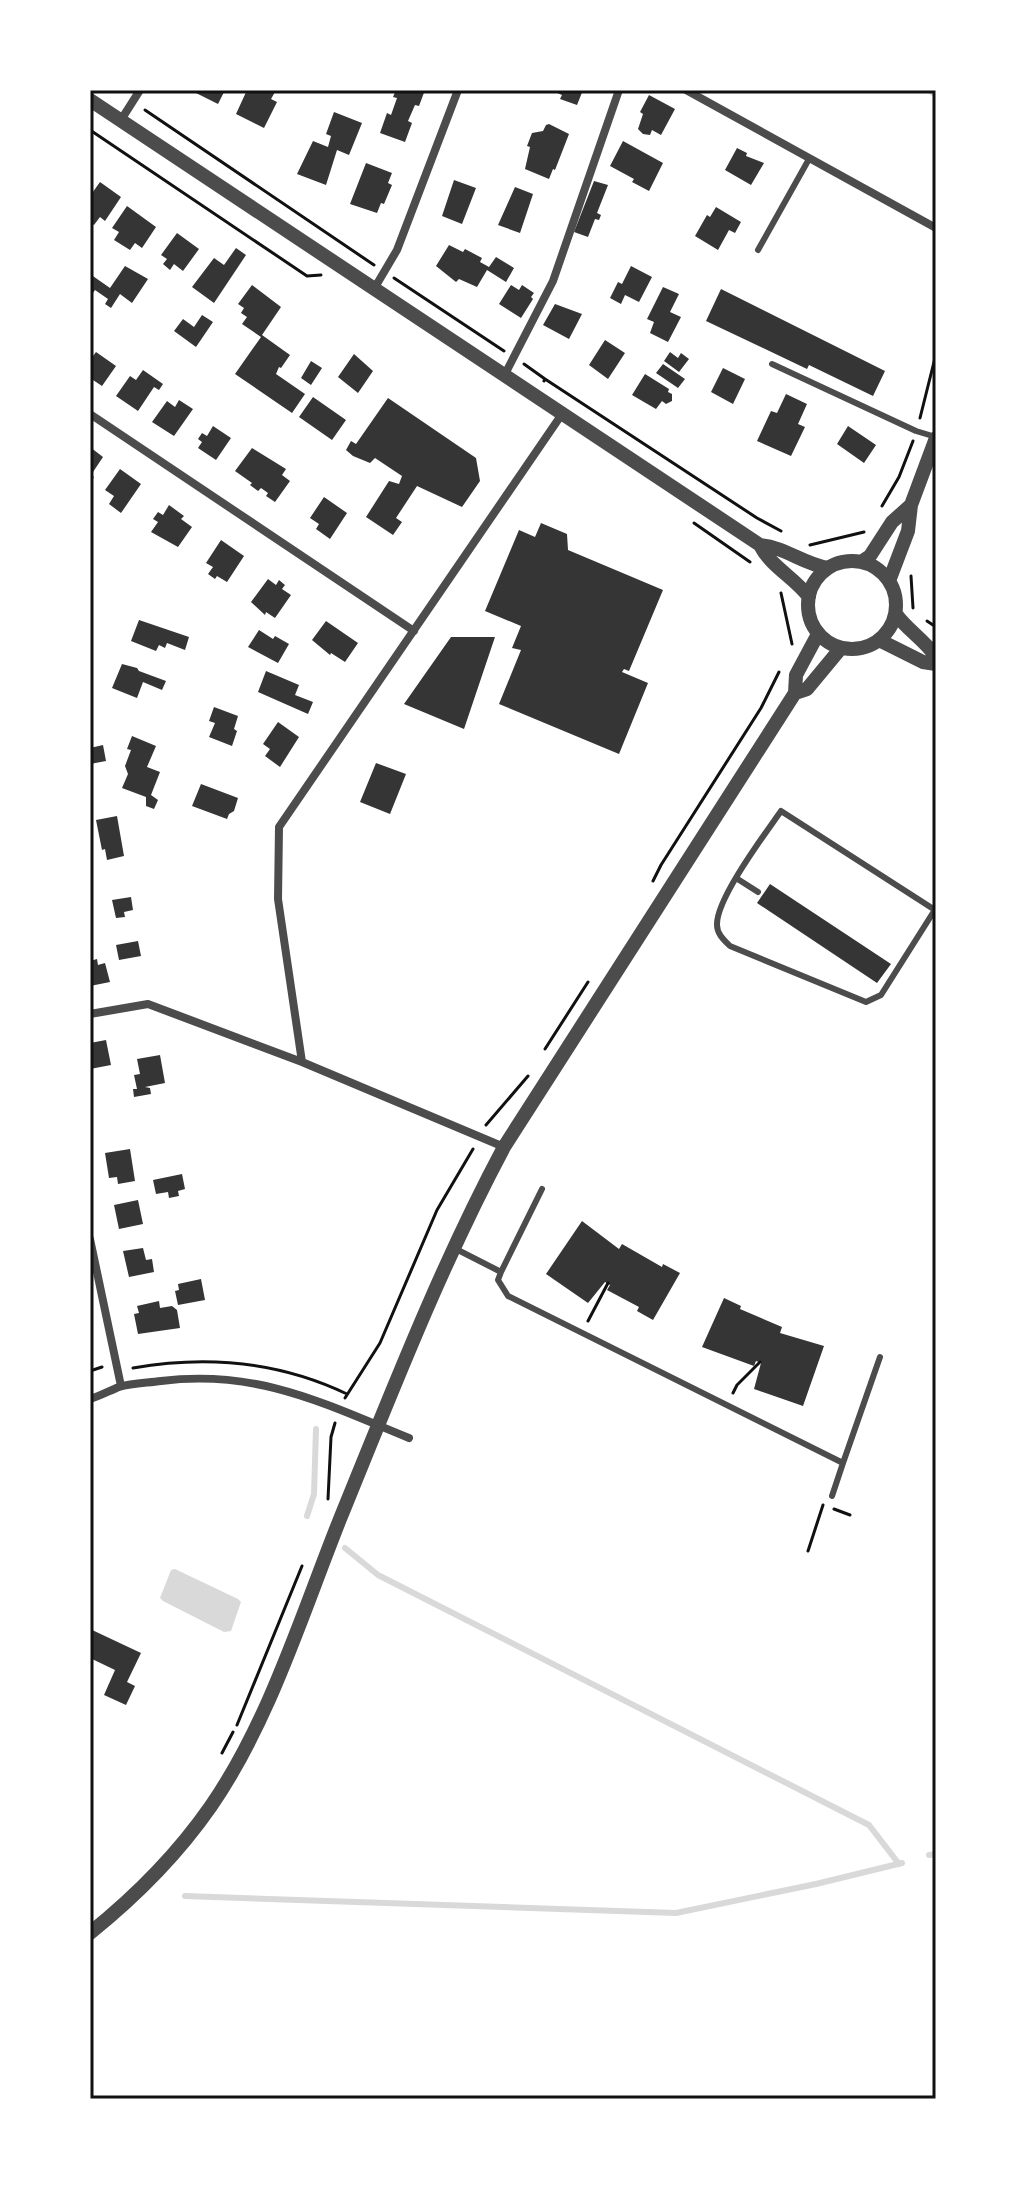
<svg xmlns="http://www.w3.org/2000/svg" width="1026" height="2189" viewBox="0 0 1026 2189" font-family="Quicksand,sans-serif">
  <rect width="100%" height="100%" fill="#fff"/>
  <!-- water -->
  <path fill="#d9d9d9" d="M175,1569L238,1599L241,1602L231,1631L224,1632L163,1601L160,1598L171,1570Z"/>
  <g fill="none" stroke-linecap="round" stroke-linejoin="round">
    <!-- stream -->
    <path stroke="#d9d9d9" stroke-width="6" d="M929,90L936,95
      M307,1516L314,1494L316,1429
      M345,1548L378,1575L869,1825L899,1864
      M929,1855L936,1854
      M185,1896L676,1913L816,1884L902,1863"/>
  </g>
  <!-- building -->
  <path fill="#353535" d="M195,90H225L218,104L194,92Z
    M247,90L259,93L260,90L275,92L271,99L277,102L264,128L236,114Z
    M396,90H425L419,106L415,105L408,121L412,123L405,142L380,133L387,113L391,115L397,98L393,97Z
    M550,90H583L577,105L560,99L562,95Z
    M649,95L675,109L661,135L652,130L650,135L643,134L638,129L643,114L640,112Z
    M334,112L362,123L349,155L337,150L326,185L297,174L313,141L328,147L331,136L326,134Z
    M549,124L569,134L555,170L553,169L549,179L525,169L530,147L527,146L532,133L543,131L546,125Z
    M623,141L663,163L649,191L632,182L634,179L610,166Z
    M737,148L747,153L746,156L764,163L751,185L725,170Z
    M366,163L392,173L388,183L392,185L384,204L381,203L377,213L350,204Z
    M454,180L476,188L462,224L442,216Z
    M594,181L608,185L597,213L601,215L599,220L595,219L588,237L574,232Z
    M100,182L121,197L105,221L100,217L94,225L90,222V196Z
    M515,187L533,194L520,233L498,225Z
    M127,206L156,227L142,248L135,243L130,250L114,240L119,232L112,228Z
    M716,207L741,222L735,233L729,230L718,250L695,236L707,215L710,217Z
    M177,233L199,249L183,271L174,264L170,270L163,264L167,259L161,255Z
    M449,245L463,252L465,249L482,258L480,262L489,267L496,257L514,268L506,282L487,270L477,287L459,279L456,282L436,266Z
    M236,248L246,255L214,303L192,287L214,258L224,265Z
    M125,266L148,279L132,303L120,294L111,308L105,304L108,299L95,290L90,297V274L110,288Z
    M631,266L652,277L639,302L625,295L621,304L610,298L618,282L622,284Z
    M252,285L281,307L262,335L290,355L281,368L279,367L276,374L305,394L292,413L235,374L261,337L242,324L247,317L241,313L244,308L238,304Z
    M511,285L519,290L522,285L534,293L531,297L533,299L521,318L499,304Z
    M663,287L679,294L670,312L681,317L668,342L650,333L654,322L647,319Z
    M721,289L885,371L873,396L809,365L807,369L706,321Z
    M555,304L582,314L569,339L543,325Z
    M202,315L213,322L196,347L174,331L183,319L194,327Z
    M605,340L625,353L608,379L589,365Z
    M96,352L116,366L102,386L90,378V360Z
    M670,352L678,358L681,353L689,359L679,372L664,361Z
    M354,354L373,371L358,393L338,377Z
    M311,361L322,368L311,385L301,378Z
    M663,364L685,379L678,388L656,373Z
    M723,368L745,379L733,404L711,392Z
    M143,370L163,384L159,390L154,387L138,411L116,396L130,376L136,380Z
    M645,374L669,389L668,392L672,394V401L666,404L662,401L656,409L632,395Z
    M786,394L807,404L798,424L805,427L791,456L757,441L771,411L777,413Z
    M313,397L346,420L332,440L299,417Z
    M388,398L476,458L480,481L462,507L417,486L396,518L402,522L393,535L366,517L389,481L399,484L402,476L375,458L370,463L353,456L346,450L351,441L356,444Z
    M179,400L193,409L174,436L152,422L167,401L175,407Z
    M213,426L231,438L216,460L198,448L202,442L198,439L202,433L207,436Z
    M848,426L876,445L864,463L837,444Z
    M90,447L103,457L91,475L94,477L90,484Z
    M252,448L286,469L282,475L290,481L275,502L266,496L268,493L261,488L258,491L250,485L252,483L235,471Z
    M120,469L141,484L121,513L109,504L114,496L105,490Z
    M324,497L347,513L330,539L316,529L319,524L310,518Z
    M169,505L184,516L181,519L192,527L178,547L151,532L158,522L153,519L158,512L163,515Z
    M541,523L567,534L568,550L663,590L629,671L624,669L622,672L648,683L619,754L499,704L521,650L512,648L521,626L485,611L519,530L535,537Z
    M221,540L244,556L227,582L217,576L215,579L208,574L213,567L206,563Z
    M268,579L276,585L279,580L285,585L282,589L291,595L275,618L266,612L265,615L251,602Z
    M139,620L189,637L185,650L167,643L165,648L159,645L156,651L131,641Z
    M326,621L358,643L345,662L331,653L330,655L312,640Z
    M259,630L273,639L275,636L289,644L278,663L248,647Z
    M451,637H495L464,729L404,704Z
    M122,664L137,668L139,671L166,681L162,690L143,682L137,698L112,688Z
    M266,671L299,685L295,695L313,702L308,714L258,692Z
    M214,707L238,716L234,729L237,731L232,746L209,737L215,723L209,721Z
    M278,722L299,737L280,767L265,756L270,749L263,744Z
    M132,736L156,746L147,767L160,772L151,795L158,800L154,809L146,806V797L122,788L128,774L125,766L131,750L127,749Z
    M103,745L106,761L90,764V748Z
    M376,763L406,774L390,814L360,802Z
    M201,784L238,798L234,811L229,814L227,819L192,806Z
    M117,816L124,856L107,860L105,849L102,850L96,820Z
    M770,884L891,964L877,983L757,903Z
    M131,897L133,910L124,912L125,917L116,918L112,900Z
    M138,941L141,956L119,960L116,945Z
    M97,959L98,965L105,963L110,982L90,986V961Z
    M106,1040L111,1065L90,1069V1043Z
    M160,1055L165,1083L145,1087L150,1088L151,1094L134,1097L133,1089H137L134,1075L140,1074L137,1059Z
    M130,1149L135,1181L118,1184L117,1177L109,1178L105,1153Z
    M182,1174L185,1189L178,1191L179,1196L169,1198L168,1192L156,1194L153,1180Z
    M138,1200L143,1224L119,1229L114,1205Z
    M582,1221L619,1249L622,1244L662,1267L663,1264L680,1273L653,1320L637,1311L639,1307L607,1290L610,1285L605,1282L588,1303L546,1274Z
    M143,1248L146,1260L152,1259L154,1272L129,1277L123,1251Z
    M201,1279L205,1300L178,1305L175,1291L179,1290L178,1284Z
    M724,1298L741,1306L740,1309L782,1327L780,1333L824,1346L803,1406L754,1389L761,1363L756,1361L754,1366L702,1347Z
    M159,1301L160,1308L172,1306L177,1310L180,1328L138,1334L134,1314L139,1313L137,1306Z
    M90,1629L141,1653L127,1682L135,1686L126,1705L104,1695L115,1670L90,1658Z"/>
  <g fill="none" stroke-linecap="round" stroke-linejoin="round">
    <!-- path -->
    <path stroke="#111" stroke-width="3" d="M145,110L374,265
      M90,130L307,276L321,275
      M394,278L504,351
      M524,364L545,379L544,381
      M545,379L757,518L781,531
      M920,418L936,354
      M882,506L899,477L913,441
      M694,523L750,562
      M810,545L864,532
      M911,576L913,608
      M781,593L792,644
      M927,621L936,627
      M653,881L661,865L761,708L779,672
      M545,1049L588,982
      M486,1125L528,1076
      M588,1321L608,1283
      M133,1368C207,1355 278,1361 347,1394
      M90,1371L102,1367
      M733,1393L737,1385L760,1362
      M345,1398L380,1343L437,1210L473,1149
      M328,1499L331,1437L335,1423
      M834,1509L850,1515
      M808,1551L823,1505
      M237,1725L302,1566
      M222,1753L233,1732"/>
    <!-- service -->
    <path stroke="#4c4c4c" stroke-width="6" d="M758,250L809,159
      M772,364L916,431L936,437
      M736,878L758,892
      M935,910L781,811C765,834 716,899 717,925C717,934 724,940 730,946L866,1002L881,995L936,908
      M454,1248L501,1272L542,1189
      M501,1272L498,1280L508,1296L843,1463L880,1357
      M832,1496L843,1463"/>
    <!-- minor -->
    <path stroke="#4c4c4c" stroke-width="8" d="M686,90L936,228
      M121,120L140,90
      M374,289L397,250L458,90
      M504,376L553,281L619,90
      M90,414L414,631
      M90,1014L148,1004L302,1062L504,1147
      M302,1062L278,899L279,827L562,414
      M90,1239L121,1386
      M90,1399C100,1396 109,1391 119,1387C132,1383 147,1383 161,1381C257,1369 323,1403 409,1438"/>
    <!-- tertiary -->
    <path stroke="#4c4c4c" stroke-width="14" d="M90,100L760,545C785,547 803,564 828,568
      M760,545C771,567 794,577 809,597
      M808 605a44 44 0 1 1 88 0a44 44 0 1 1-88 0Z
      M861,562L870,556L892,522L911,505
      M889,581L908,531L911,505L936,438
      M896,614C907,630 925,640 936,657
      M879,640L923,662L936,664
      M795,693L807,689L841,648
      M90,1933C136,1896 177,1855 211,1806C269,1722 302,1614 340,1519C391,1394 440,1267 504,1147L795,693L796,675L818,634"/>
  </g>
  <!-- border -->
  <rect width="1026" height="2189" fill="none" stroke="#ffffff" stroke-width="184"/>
  <rect x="92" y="92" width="842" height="2005" fill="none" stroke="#111" stroke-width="3"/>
</svg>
